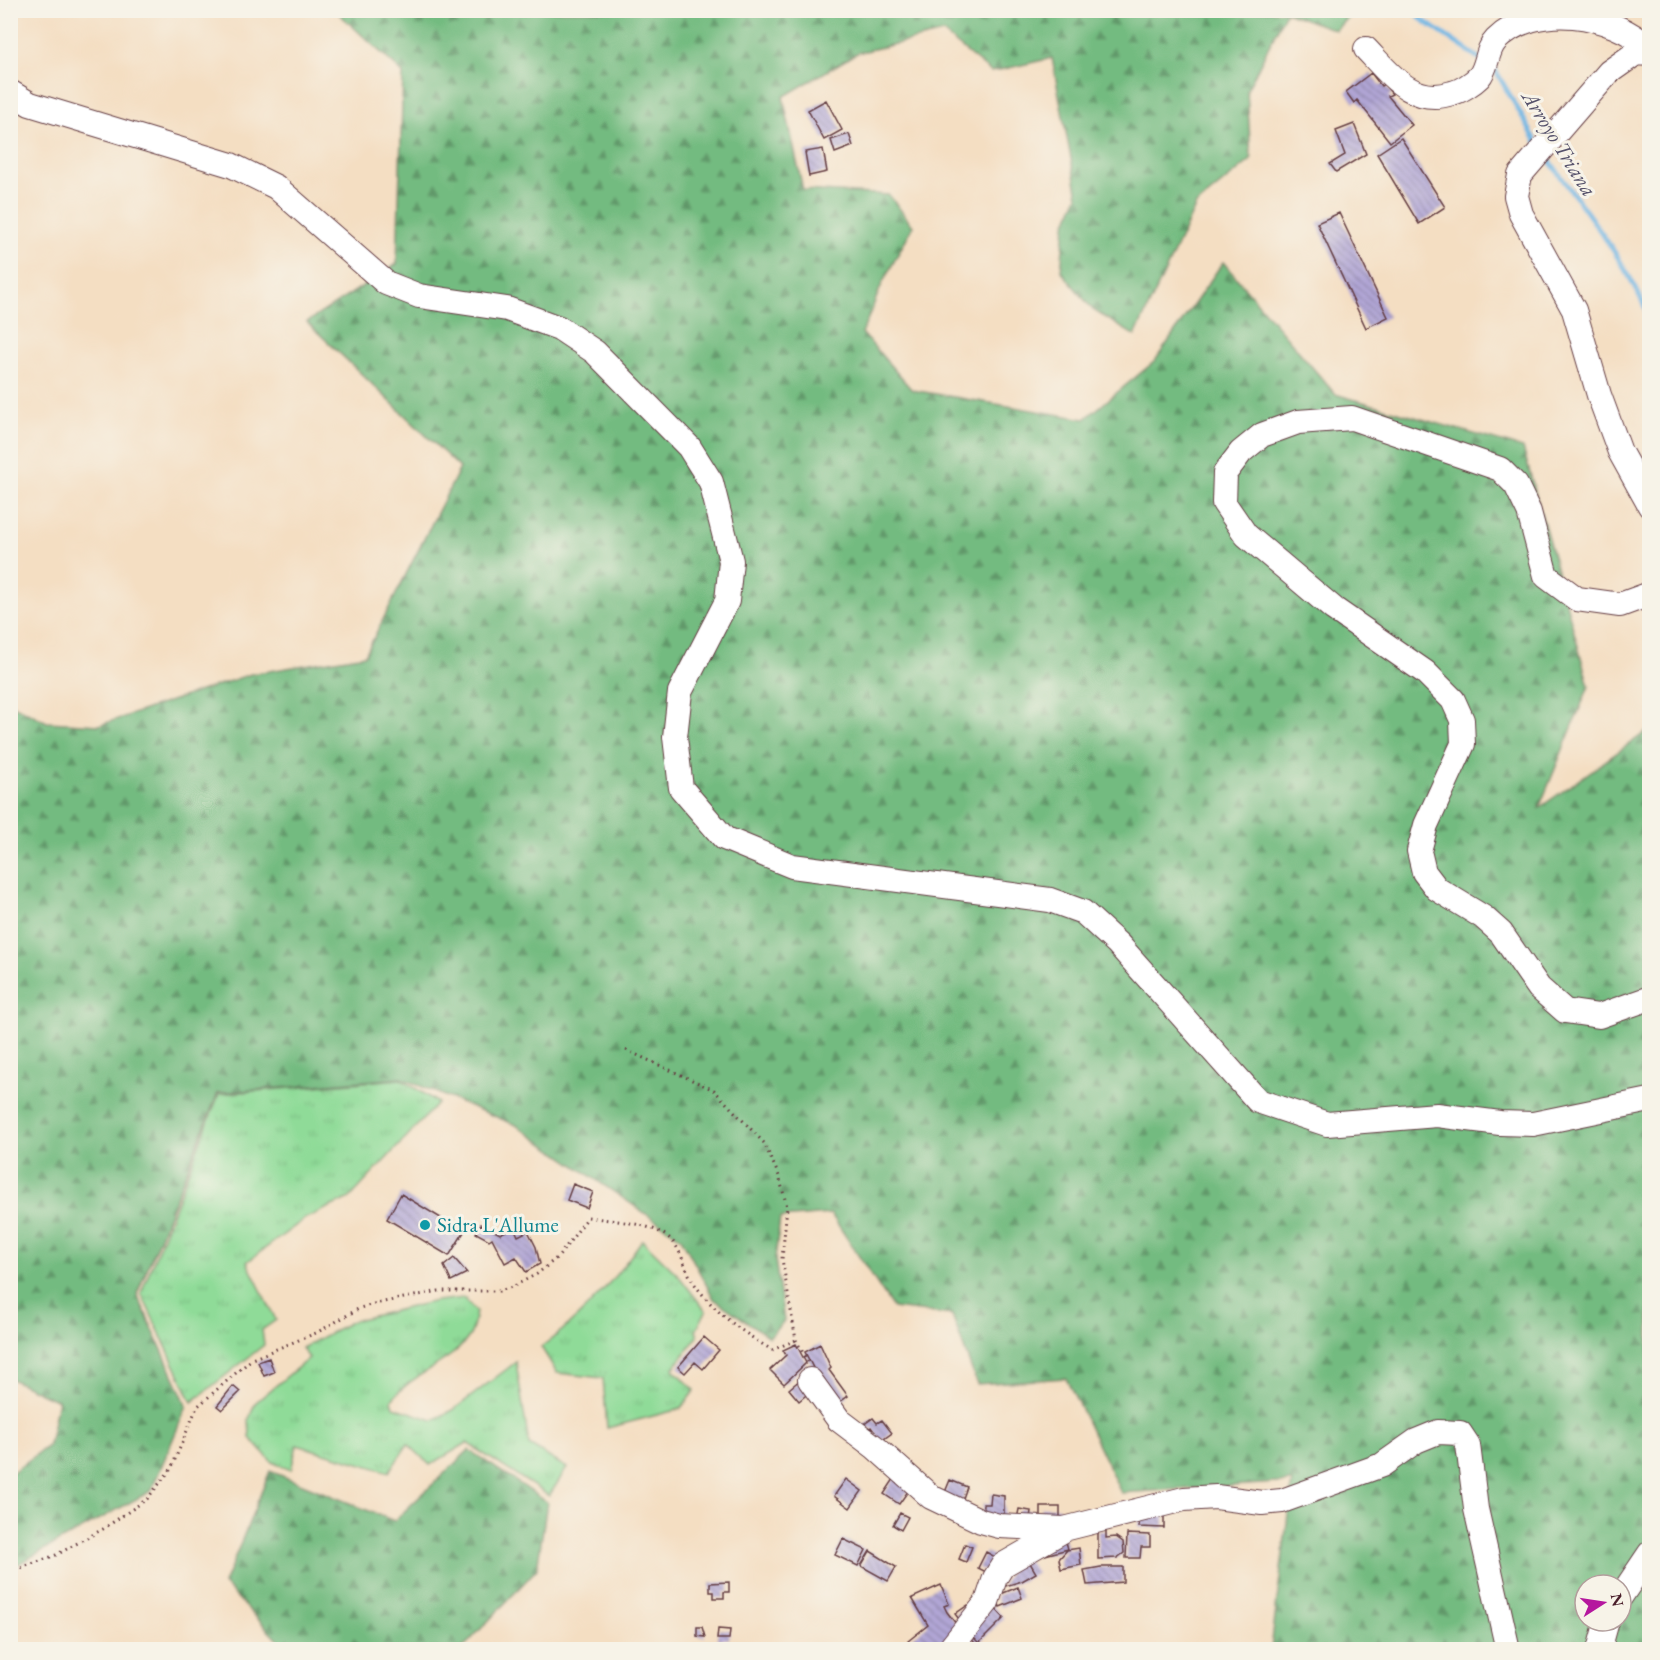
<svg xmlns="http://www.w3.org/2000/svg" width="1660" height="1660" viewBox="0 0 1660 1660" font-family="'EB Garamond',serif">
  <defs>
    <pattern id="grass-tufts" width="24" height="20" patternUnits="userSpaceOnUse" patternTransform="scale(1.5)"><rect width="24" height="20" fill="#8fdb98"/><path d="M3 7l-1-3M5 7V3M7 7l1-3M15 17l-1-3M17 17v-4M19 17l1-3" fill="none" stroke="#7dbc83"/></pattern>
    <pattern id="forest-firs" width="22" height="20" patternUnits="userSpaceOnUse" patternTransform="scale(1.5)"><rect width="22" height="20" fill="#73bb80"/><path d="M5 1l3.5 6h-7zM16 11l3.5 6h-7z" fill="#609769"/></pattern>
    <pattern id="building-back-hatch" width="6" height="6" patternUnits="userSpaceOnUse" patternTransform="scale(1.5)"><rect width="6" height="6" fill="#b1a6d5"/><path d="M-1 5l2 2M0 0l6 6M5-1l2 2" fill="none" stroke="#9287ad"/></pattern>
  </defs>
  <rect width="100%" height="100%" fill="#f7f3e8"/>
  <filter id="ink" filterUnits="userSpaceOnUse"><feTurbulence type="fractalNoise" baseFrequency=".0167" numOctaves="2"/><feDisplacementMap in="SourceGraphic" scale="12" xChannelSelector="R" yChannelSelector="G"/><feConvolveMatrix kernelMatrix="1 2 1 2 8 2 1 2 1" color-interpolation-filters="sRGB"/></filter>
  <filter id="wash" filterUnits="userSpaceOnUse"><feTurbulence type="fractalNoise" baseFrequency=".008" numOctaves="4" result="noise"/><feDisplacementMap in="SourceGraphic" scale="24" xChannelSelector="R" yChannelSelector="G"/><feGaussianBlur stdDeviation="1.35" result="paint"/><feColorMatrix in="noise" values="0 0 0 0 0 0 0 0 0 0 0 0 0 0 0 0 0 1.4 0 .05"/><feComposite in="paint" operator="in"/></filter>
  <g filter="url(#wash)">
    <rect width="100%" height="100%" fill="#f4dec2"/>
    <!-- grass -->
    <path fill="url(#grass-tufts)" stroke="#6c7d62" stroke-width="1.5" d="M401,1079L438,1103L350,1198L306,1218L247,1262L276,1320L262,1330L264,1345L192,1402L141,1293L219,1094Z
      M642,1240L678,1275L706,1311L696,1331L698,1336L673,1369L695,1390L680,1409L607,1428L603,1378L557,1373L541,1347C581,1318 614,1281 642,1240Z
      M464,1298L476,1312C474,1320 474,1329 470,1335C452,1364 412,1372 392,1400L394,1407L433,1420L453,1410L516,1362L529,1445L567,1468L549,1496L467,1443L430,1465L408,1444L389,1472L297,1445L291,1470L272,1462L250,1438L249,1419L255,1403L309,1358L302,1348L352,1321L436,1301Z"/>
    <!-- forest -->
    <path fill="url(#forest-firs)" stroke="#5e6d56" stroke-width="1.5" fill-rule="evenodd" d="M336,11H1356L1335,30L1286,12L1247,90L1251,160L1196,205L1135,336L1093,310L1061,271L1065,225L1078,196L1052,58L991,72L943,33L857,53L783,97L803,190L889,195L913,226L882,284L862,333L912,390L1085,419L1155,361L1223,262L1335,394L1523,448L1589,686L1539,808L1649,730V1649H1271L1292,1482L1121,1493L1066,1378L977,1384L952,1315L893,1308L831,1214L780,1218L775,1259L784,1321L769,1337L714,1299L681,1238L516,1125L401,1078L218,1093L137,1294L187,1406L151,1491L11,1568L10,1474L49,1445L58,1401L11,1379V704L47,722L100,725L251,674L365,655L460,468L307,322L397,264L403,73ZM1585,1585H1621V1621H1585Z
      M469,1450L547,1502L537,1569L462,1649H287L224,1584L270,1471L394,1521Z"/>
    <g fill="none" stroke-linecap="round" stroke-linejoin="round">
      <!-- stream -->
      <path stroke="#6bb2e2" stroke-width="5" d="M1414,10L1421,19L1480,59
        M1493,66L1538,144
        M1545,154C1580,205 1628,262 1650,319"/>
    </g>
    <g id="blocks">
      <!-- building -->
      <path fill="url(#building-back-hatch)" d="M1371,73L1381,86L1384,84L1392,94L1388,96L1412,125L1390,142L1357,100L1354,103L1346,92Z
        M826,100L842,130L824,140L808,110Z
        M1354,124L1366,154L1336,172L1330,164L1345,155L1336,131Z
        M849,134L853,146L835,153L831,140Z
        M1401,138L1445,207L1419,224L1377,154Z
        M823,149L827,172L809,176L805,152Z
        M1339,213L1388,317L1366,328L1317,223Z
        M573,1184L593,1192L587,1208L567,1200Z
        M401,1194L464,1232L449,1256L387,1219Z
        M481,1224L500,1234L514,1227L518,1236L528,1231L536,1247L540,1264L526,1272L516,1257L505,1263L492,1238L489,1240L476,1233Z
        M454,1258L467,1273L451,1281L444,1266Z
        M704,1337L719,1350L703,1369L695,1362L685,1373L678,1367Z
        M796,1344L806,1363L784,1384L770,1370L786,1355L783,1350Z
        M820,1344L831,1368L829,1370L848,1396L833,1407L805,1352Z
        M269,1358L274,1372L264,1376L258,1362Z
        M801,1379L811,1391L799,1401L789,1389Z
        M233,1386L240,1392L222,1410L217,1406Z
        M873,1418L877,1423L882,1420L892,1433L881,1441L871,1427L867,1430L863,1425Z
        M896,1476L911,1487L899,1504L884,1494Z
        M846,1479L862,1491L850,1508L834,1496Z
        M950,1480L967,1487L961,1504L943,1497Z
        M991,1494L1004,1496V1522L982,1518L983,1504H990Z
        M1041,1507H1060V1526H1041Z
        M1019,1509L1031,1511L1029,1525L1016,1524Z
        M900,1513L908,1517L901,1530L893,1525Z
        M1140,1514L1164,1515V1528L1139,1527Z
        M1098,1531H1106V1538L1116,1537L1123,1542L1124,1553L1117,1558L1098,1559Z
        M1127,1534L1150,1535V1547H1141L1140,1558H1126Z
        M1065,1538L1068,1549L1045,1555L1042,1544Z
        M843,1539L866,1550L858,1566L835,1555Z
        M965,1544L972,1547L966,1562L959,1559Z
        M1079,1548L1081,1565L1061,1569L1059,1559L1067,1550Z
        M870,1551L896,1567L888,1581L861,1566Z
        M986,1552L999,1559L992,1575L978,1568Z
        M1026,1556L1036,1573L1022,1581L1002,1587L1013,1566Z
        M1101,1567H1123V1582L1087,1585L1084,1570Z
        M729,1582V1592H724V1598H714V1592H710V1583Z
        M941,1585L949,1604L944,1606L947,1612L960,1629L943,1650H915L908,1641L928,1625L912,1598Z
        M1018,1587L1022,1598L1000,1607L996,1596Z
        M991,1604L1004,1618L979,1643L967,1631Z
        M968,1605L974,1614L962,1623L955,1614Z
        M697,1627H702L705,1637L697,1636Z
        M718,1629L730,1630L729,1639H717Z
        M971,1638L980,1650H964Z"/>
    </g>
  </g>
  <g filter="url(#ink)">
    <use href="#blocks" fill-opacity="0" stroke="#643c42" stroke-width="1.5"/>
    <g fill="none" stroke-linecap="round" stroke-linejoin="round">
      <defs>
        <path id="minor" d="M1366,49C1391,75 1413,106 1452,93C1461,91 1473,83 1479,77C1488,67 1486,50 1496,40C1536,0 1612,13 1650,49
          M1650,54L1636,53L1609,72L1520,175L1516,196L1521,214L1574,310L1599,395L1620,452L1650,506
          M10,92L30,104L231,165L276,187L386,283L419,296L507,309L559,328L595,352L689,447L711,482L731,561L727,601L680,692L675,737L681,788L724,838L792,866L1050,900L1083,912L1118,944L1258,1101L1327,1124L1437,1115L1500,1123L1533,1124L1650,1100
          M1650,594L1620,605L1577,599L1546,576L1529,512L1516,485L1500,469L1352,418L1298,422L1262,435L1241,452L1225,473L1224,503L1246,535L1334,609L1425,672L1453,700L1462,720L1463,744L1426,825L1419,851L1424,872L1437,889L1483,917L1501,933L1539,988L1565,1011L1599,1016L1650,998
          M810,1380L839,1420L876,1448L931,1497L981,1521L999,1526L1064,1529L1184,1499L1216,1497L1262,1503L1282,1501L1382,1465L1416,1441L1438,1432L1460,1433L1468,1445L1476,1509L1508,1650
          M1621,1596L1650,1553
          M949,1650L987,1602L995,1578L1003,1565L1064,1530
          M1599,1650L1607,1621"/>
      </defs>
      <!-- minor casing -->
      <use href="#minor" stroke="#643c42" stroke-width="26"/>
      <!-- path -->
      <path stroke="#643c42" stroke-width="3" stroke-dasharray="1.5 4.5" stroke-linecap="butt" d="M1647,10L1650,13
        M626,1050L714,1090L764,1143L779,1176L787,1207L782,1259L796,1340L808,1362
        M10,1572L56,1555L103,1529L147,1499L171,1469L197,1407L252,1359L316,1333L360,1308L374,1304L439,1291H499L512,1287L537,1274L559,1256L588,1217C612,1221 648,1222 668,1237C681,1247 684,1267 692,1280C712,1311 742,1332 772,1350L796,1340"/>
      <!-- minor -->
      <use href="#minor" stroke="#fff" stroke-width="24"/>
    </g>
  </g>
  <!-- markers -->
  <circle fill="#0f9aa8" stroke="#f7f3e8" stroke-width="2" cx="425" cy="1225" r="6"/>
  <g text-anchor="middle" stroke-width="6" stroke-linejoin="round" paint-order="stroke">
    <!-- culture labels -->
    <g font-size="21" fill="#0d838f" stroke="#f7f3e8" text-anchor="start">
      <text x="437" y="1232">Sidra L'Allume</text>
    </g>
    <!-- water labels -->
    <g font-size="22" font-style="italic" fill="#56526b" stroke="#f7f3e8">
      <text transform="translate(1560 143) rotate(58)" y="8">Arroyo Triana</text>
    </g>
  </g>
  <!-- margin -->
  <rect width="1660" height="1660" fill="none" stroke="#f7f3e8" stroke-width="36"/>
  <!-- north arrow -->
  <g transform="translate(1603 1603) rotate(78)"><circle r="28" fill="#f7f3e8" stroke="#b29e9c" stroke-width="1.5"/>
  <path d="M0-4.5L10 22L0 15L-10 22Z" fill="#b5179e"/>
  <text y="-9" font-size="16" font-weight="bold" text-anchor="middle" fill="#4a1f2b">N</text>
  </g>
</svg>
